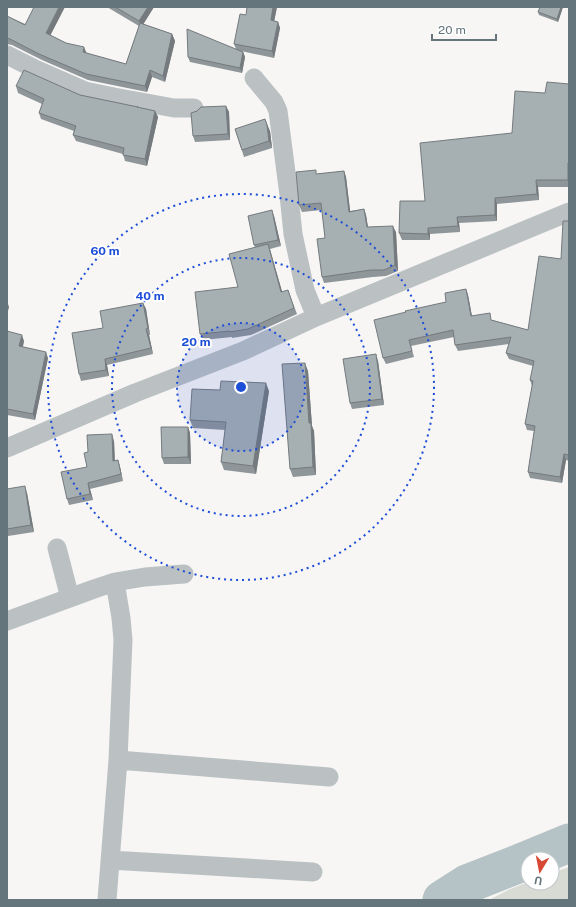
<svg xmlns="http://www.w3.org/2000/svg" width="576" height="907" viewBox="0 0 576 907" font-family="'Public Sans',sans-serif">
  <rect width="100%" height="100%" fill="#f7f6f4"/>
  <!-- green -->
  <path fill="#d7dbd3" d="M569,867V900H489L508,890L528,882L552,883V873Z"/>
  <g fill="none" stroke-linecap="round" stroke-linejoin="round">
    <!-- river -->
    <path stroke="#b6c3c6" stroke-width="39" d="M530,859L569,843
      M442,900L467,884L528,860"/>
    <!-- minor -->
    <path stroke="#bbc1c3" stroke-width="19" d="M7,55L37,70L85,91L114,97L174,108H194
      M254,78L274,102L278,111L289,195L293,234L305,290L316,317
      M7,448L135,393L243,351L316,317L569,212
      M57,548L70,598
      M115,582L145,577L184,574
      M7,621L94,589L115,582L121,618L123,640L118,760L107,900
      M118,760L329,777
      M110,860L313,872"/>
  </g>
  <!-- wall -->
  <path fill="#8f9699" d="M107,7H154L143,24L172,34L175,41L165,82L152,77L147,92L88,80L42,60L12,45L7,44V16L50,35L86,53L126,64L139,26Z
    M277,7L274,21L278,22L280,28L274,58L241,51L243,52L245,57L242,73L190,62L188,57L236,49L234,44L246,15Z
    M540,7H563L558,22L539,15L538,12Z
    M569,84V187H538L539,200L497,204V221L459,223L460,232L430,234V240H402L399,233L425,201L512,133Z
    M16,86L80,95L155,111L158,117L147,166L125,161L123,154L76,141L73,135L74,131L41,119L39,113L42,104L18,93Z
    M226,106L229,112L230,140L195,142L193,136Z
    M235,129L270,131L272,148L244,157Z
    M344,171L346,177L350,211L364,209L366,215L368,227L396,232L398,271L386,276L373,277L324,283L322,277L325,238L322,210L302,212L299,205L317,174Z
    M274,216L281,246L270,249L282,292L288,290L297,314L251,335L232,338V337L203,340L200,334L238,287L255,247L254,245Z
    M569,221V461L566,460L562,483L530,478L528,472L534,431L527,430L525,424L532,386L530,380L533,366L509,359L506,353L509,344L458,351L455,345L454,337L411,346L414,357L386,364L383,358L406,312L446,302L466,289L468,295L472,316L492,320L528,330L561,259Z
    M143,303L146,309L150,335H149L153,354L107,365L109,376L81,381L79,374L103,328Z
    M7,331L24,341L23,347L48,358L35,420L7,415Z
    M378,361L384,405L352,409L350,403Z
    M308,371L312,426L314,431L316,475L293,477L290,469Z
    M269,391L256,474L224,470L221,462L225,430L193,428L190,420Z
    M188,427L190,433L191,464H164L162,458Z
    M114,441L115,461L118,460L120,467L123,481L90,489L93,500L69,505L67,499L87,467L88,452Z
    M7,489L27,493L34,532L8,536L7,534Z"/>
  <!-- shaded-wall -->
  <path fill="#747a7d" d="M59,7H65L48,40L46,33Z
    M148,7H154L141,28L139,21Z
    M273,7H277L273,27L271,20Z
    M561,7H563L558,22L557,19Z
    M278,22L280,28L274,58L272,51Z
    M172,34L175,41L165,82L163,76Z
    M84,47L87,54L83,52Z
    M243,52L245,57L242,73L240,68Z
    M150,70L152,77L147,92L145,86Z
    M226,106L229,112L230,140L228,134Z
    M155,111L158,117L147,166L145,159Z
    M265,119L270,131L272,148L269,141Z
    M568,163L569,166V183L568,180Z
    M344,171L346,177L351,218L349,212Z
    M536,180L538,187L539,200L537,194Z
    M495,198L497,204V221L495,215Z
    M364,209L366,215L369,234L367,227Z
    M272,210L274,216L281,246L278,240Z
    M457,217L459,223L460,232L458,226Z
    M393,226L396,232L398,271L395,265Z
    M428,228L430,234V240L428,234Z
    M268,244L270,250L284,298L281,292Z
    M466,289L468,295L473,322L471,316Z
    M7,301L9,307L7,315Z
    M143,303L146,309L150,335L148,328Z
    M146,329L149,335L153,354L151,348Z
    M22,335L24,341L21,352L19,346Z
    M46,352L48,358L35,420L33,414Z
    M376,354L378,361L384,405L382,399Z
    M105,359L107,365L109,376L106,370Z
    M305,363L308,371L312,426L314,431L316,475L313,467L309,423Z
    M266,383L269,391L256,474L253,466Z
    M188,427L190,433L191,464L188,457Z
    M112,434L114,441L115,468L113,461Z
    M564,454L566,460L562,483L560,477Z
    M118,460L120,467L123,481L121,474Z
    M88,483L90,489L93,500L90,494Z
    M25,486L27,493L34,532L31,525Z"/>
  <!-- building -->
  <path fill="#a6afb2" stroke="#747a7d" d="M34,7H59L46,33L66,43L84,47L83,52L126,64L140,23L172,34L163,76L150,70L145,86L86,74L39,54L10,39L7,38V16L25,25Z
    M115,7H148L139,21Z
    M247,7H273L271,20L278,22L272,51L234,44L240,14L246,15Z
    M540,7H561L557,19L538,12Z
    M187,29L243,52L240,68L188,57Z
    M24,70L80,95L138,107H137L155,111L145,159L123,155L124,148L73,135L76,126L39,113L44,99L16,86Z
    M547,82L569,84V163H568V180H536L537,194L495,198V215L457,217L458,226L428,228V234L399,233L400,201H425L420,143L512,133L515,91L545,93Z
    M226,106L228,134L193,136L191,113L197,111L201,107Z
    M265,119L267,125L269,141L242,150L235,129Z
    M316,170V174L344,171L349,212L364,209L367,227L393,226L395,265L384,270H371L322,277L317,239L325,238L321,203L299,205L296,172Z
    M272,210L278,240L254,245L248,216Z
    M563,221H569V455L564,454L560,477L528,472L535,426L525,424L533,381L530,380L534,361L506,353L511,337L455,345L453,330L409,340L412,351L383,358L374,320L406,312L405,311L446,302L445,293L466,289L471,316L490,313L491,320L528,330L539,256L561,259Z
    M268,244L281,292L288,290L294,308L248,329L230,332V331L200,334L195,292L238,287L229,254Z
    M143,303L148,328L146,329L151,348L105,359L106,370L79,374L72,333L103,328L100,311Z
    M7,331L22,335L19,346L46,352L33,414L7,409Z
    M376,354L382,399L350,403L343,359Z
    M305,363L309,423H311L313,467L290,469L282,364Z
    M221,381L266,383L253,466L221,462L226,422L190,420L192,389L220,390Z
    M161,427H188V457L162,458Z
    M112,434L113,461L118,460L121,474L88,483L90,494L67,499L61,472L87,467L84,453L88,452L87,435Z
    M25,486L31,525L7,529V489Z"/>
  <!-- distance rings -->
  <circle cx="241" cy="387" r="64" fill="#1d4ed8" fill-opacity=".12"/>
  <g fill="none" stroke="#1d4ed8" stroke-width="2" stroke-dasharray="2 4">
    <circle cx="241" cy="387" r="64"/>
    <circle cx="241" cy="387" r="129"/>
    <circle cx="241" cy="387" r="193"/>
  </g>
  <circle cx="241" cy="387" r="6" fill="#1d4ed8" stroke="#fff" stroke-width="2"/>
  <g font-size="12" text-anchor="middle" font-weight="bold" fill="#1d4ed8" stroke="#fff" stroke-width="4" stroke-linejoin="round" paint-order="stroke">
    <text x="105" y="255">60 m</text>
    <text x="150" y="300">40 m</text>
    <text x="196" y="346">20 m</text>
  </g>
  <!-- border -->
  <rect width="576" height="907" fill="none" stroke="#64757c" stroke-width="16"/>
  <!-- north arrow -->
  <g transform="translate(540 871) rotate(190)"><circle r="19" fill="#ffffff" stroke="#c1c8cb"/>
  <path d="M0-3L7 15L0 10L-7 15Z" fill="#d64734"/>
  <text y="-6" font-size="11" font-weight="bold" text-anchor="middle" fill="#64757c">U</text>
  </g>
  <!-- scale -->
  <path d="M432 34v6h64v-6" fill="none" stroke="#64757c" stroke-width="2"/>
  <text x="438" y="34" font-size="12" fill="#64757c" stroke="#ffffff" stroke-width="3" paint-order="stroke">20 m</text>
</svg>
